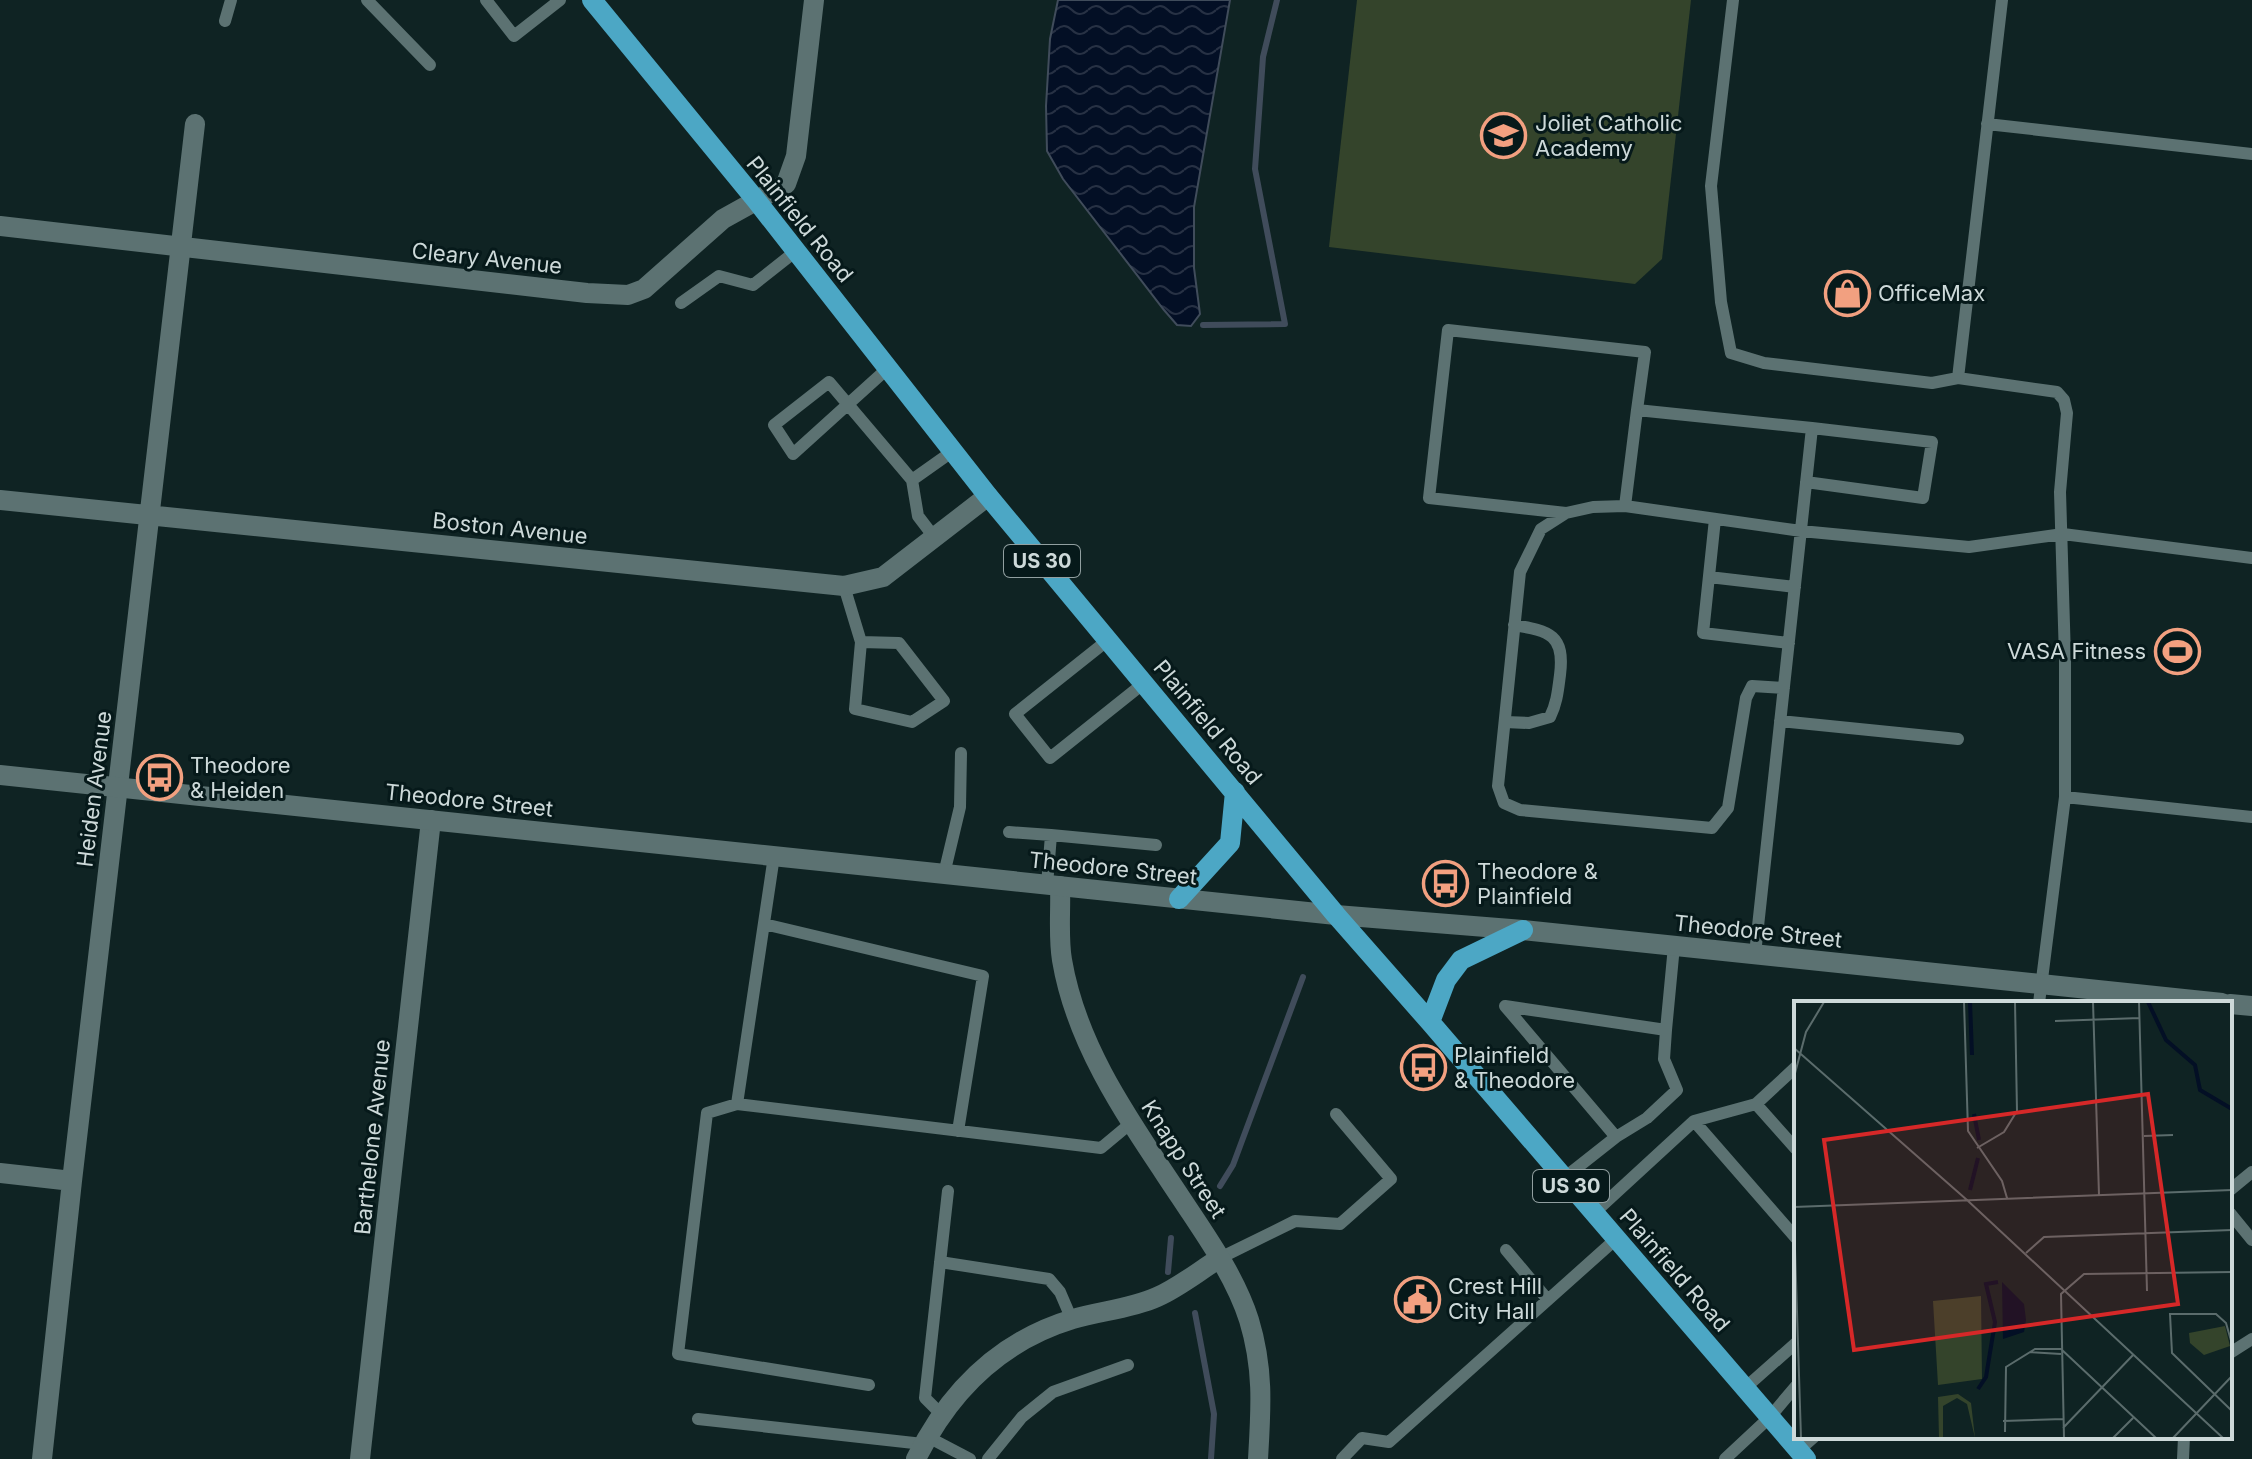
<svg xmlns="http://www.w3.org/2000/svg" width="2252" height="1459" viewBox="0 0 2252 1459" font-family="Inter,sans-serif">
  <defs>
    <pattern id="water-waves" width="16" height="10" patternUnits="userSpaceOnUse" patternTransform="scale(2)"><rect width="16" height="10" fill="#030f25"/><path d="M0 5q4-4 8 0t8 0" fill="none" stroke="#273144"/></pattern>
  </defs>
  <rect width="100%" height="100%" fill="#0f2323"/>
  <!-- garden -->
  <path fill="#34442b" d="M1357,0H1691L1662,259L1635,284L1329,247Z"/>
  <!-- water -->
  <path fill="url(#water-waves)" stroke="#404c5b" stroke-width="2" d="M1058,0H1230L1194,207V268L1200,314L1191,326L1177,325L1164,310L1063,179L1047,151L1046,106L1050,39Z"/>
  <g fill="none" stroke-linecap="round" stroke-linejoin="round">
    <!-- stream -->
    <path stroke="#404c5b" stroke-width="6" d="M1203,325L1285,324L1255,169L1263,57L1277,0
      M1220,1186L1233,1165L1303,977
      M1168,1272L1171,1238
      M1195,1313L1214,1414L1211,1459"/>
    <!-- lane -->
    <path stroke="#5c7272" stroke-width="12" d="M367,0L430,65
      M486,0L514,36L560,0
      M1733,0L1711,186L1721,302L1731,353L1764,363L1932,383L1958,378
      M2002,0L1958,378L2057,392L2064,400L2067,413L2060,492L2065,658V797L2039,1003
      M225,21L231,0
      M1987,124L2252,154
      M681,303L719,276L753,285L796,251
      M888,368L793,454L774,425L829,382L912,480L953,451
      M912,480L918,516L934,537
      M1806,482L1923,498L1932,442L1812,428
      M1625,506L1637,410
      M1566,513L1541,529L1520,572L1498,786L1504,803L1520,810L1712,828L1728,808L1746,698L1752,686L1784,688
      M1715,519L1703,633L1789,643
      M1709,577L1795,587
      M844,586L861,642L855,709L912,722L944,701L899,643L861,642
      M1108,640L1015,714L1050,758L1144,683
      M1780,721L1958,739
      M1505,722L1529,723L1550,717C1557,703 1558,690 1560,675C1565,635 1550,631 1514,625
      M2065,797L2252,817
      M1009,832L1051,835L1047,885
      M1051,835L1156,845
      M774,856L737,1104L1101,1148L1131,1123
      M944,874L960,807L961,753
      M764,924L983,976L958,1131
      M1755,954C1774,779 1793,604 1812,428L1637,410L1645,352L1448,330L1429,498L1566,513L1593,507L1625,506L1801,531L1969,547L2063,534L2252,558
      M1796,1067L1756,1104L1796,1149
      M737,1104L707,1113L678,1354L869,1385
      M1694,1121L1756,1104
      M1616,1137L1647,1118L1677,1090L1664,1059L1666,1030
      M1564,1178L1616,1137L1505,1006L1666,1030L1674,946
      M2230,1190L2252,1172
      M1594,1213L1694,1121L1796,1238
      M2230,1213L2252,1240
      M1506,1250L1548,1300
      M1220,1258L1295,1221L1340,1224L1391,1179L1336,1114
      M940,1262L1049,1279L1060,1292L1072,1320
      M2230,1353L2252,1339
      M1745,1388L1796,1343
      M943,1416L925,1398L948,1191
      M698,1419L923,1444
      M928,1437L970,1459
      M1798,1451L1814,1437
      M988,1459L1022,1417L1053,1392L1128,1365
      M1342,1459L1362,1438L1389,1442L1616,1239
      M1725,1459L1770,1417L1796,1386
      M2183,1459L2184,1437"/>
    <!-- street -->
    <path stroke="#5c7272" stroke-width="20" d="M0,226L587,293L628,295L644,289L723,219L786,184L796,156L814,0
      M0,500L844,586L883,577L988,496
      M1060,886C1061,910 1058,936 1062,960C1077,1049 1132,1124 1181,1198C1206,1236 1235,1276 1249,1320C1264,1369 1261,1409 1258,1459
      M0,1173L72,1181
      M42,1459L72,1181L195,124
      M360,1459L431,820
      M916,1459C949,1392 1000,1341 1073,1319C1100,1311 1130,1309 1157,1297C1178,1288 1199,1271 1220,1258"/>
    <!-- secondary -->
    <path stroke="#5c7272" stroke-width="20" d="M0,775L1336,915L1523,930L2222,1003
      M2230,1004L2252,1006"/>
    <!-- primary -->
    <path stroke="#4ca7c5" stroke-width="20" d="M592,0L756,200L988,496L1336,915L1430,1022L1806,1459
      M1179,899L1230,843L1235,792
      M1430,1022L1446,980L1461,960L1523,930"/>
  </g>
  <!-- icons -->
  <defs>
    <symbol id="school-ring" viewBox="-11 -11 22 22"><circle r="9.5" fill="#06191a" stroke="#f2a080" stroke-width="1.5"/><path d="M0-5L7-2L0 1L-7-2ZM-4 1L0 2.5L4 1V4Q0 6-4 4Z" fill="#f2a080"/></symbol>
    <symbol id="shop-ring" viewBox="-11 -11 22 22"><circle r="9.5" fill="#06191a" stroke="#f2a080" stroke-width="1.5"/><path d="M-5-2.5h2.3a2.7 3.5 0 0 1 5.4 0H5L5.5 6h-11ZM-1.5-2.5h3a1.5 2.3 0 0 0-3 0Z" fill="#f2a080"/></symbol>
    <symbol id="stadium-ring" viewBox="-11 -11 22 22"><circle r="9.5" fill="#06191a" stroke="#f2a080" stroke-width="1.5"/><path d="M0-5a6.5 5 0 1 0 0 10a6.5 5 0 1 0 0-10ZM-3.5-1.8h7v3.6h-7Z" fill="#f2a080"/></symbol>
    <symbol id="bus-ring" viewBox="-11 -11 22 22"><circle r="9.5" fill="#06191a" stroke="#f2a080" stroke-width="1.5"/><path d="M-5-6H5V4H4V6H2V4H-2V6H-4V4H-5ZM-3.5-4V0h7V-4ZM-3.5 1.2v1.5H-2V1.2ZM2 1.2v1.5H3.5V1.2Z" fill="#f2a080"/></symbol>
    <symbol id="civic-ring" viewBox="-11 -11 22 22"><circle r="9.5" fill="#06191a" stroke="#f2a080" stroke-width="1.5"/><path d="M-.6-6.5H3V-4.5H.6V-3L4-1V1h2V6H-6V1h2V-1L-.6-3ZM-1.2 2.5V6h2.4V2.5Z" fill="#f2a080"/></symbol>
  </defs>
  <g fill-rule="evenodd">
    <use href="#school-ring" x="1478" y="110" width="51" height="51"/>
    <use href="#shop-ring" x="1822" y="268" width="51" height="51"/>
    <use href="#stadium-ring" x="2152" y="626" width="51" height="51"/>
    <use href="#bus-ring" x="134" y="752" width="51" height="51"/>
    <use href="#bus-ring" x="1420" y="858" width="51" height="51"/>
    <use href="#bus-ring" x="1398" y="1042" width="51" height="51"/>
    <use href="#civic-ring" x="1392" y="1274" width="51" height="51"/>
  </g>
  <g text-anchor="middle" stroke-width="6" stroke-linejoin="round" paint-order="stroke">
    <!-- shield labels -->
    <g fill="#06191a" stroke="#919fa0" stroke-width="2">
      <rect x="1004" y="545" width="76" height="32" rx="6"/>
      <rect x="1533" y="1170" width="76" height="32" rx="6"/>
    </g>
    <g font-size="20" font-weight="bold" fill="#cdd9d9">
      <text x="1042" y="568">US 30</text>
      <text x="1571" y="1193">US 30</text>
    </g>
    <!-- poi labels -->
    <g font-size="22" fill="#cdd9d9" stroke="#06191a" text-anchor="start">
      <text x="1535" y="131">Joliet Catholic<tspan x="1535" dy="25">Academy</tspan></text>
      <text x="1878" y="301">OfficeMax</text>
      <text x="2146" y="659" text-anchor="end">VASA Fitness</text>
      <text x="190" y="773">Theodore<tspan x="190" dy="25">&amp; Heiden</tspan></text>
      <text x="1477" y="879">Theodore &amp;<tspan x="1477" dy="25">Plainfield</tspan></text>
      <text x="1454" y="1063">Plainfield<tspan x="1454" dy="25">&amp; Theodore</tspan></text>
      <text x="1448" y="1294">Crest Hill<tspan x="1448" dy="25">City Hall</tspan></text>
    </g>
    <!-- street labels -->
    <g font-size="22" fill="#cdd9d9" stroke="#06191a">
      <text transform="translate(800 219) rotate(51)" y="8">Plainfield Road</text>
      <text transform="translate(487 258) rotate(6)" y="8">Cleary Avenue</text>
      <text transform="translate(510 528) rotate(6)" y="8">Boston Avenue</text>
      <text transform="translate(1208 722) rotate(50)" y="8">Plainfield Road</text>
      <text transform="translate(94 789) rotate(-83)" y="8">Heiden Avenue</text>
      <text transform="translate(469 800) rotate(6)" y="8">Theodore Street</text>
      <text transform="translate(1113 868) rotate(6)" y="8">Theodore Street</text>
      <text transform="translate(1758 931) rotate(6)" y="8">Theodore Street</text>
      <text transform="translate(372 1137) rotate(-84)" y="8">Barthelone Avenue</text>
      <text transform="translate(1184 1159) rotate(57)" y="8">Knapp Street</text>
      <text transform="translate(1675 1270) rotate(49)" y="8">Plainfield Road</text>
    </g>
  </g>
  <!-- overview -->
  <g transform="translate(1794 1001)">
    <rect width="438" height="438" fill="#0f2323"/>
    <path d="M431,325L436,345L410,354L396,342L395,332Z" fill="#34442b"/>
    <path d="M187,295L188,378L144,384L139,300ZM164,393L177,402L181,437L173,403L163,397L149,405V437H145L144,396Z" fill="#34442b"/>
    <path d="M208,281L230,303L232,319L230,331L209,338Z" fill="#030f25"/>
    <path fill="none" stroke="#030f25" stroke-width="4" d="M176,1L178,54M354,1L372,39L401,64L406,89L438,108M180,113L185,139M176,189L184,157M184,388L192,376L201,321L192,283L204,281"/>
    <path fill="none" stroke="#5b6c6c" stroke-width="2" d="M170,1L174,130L208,180L213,197M299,1L305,194M345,1L353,290M261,20L346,17M0,47L173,199L429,437M0,76L12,31L30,1M350,135L379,134M183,147L210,131L223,110L221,1M0,206L438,189M0,216L7,437M232,252L250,236L438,229M438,343L432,322L422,313H376L378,352L438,410M236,351L267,353M209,420L269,418M269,427L340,353M211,431L212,366L241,348H267L362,437M270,437L267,293L290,273L438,271M319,437L339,417M379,437L438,375"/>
    <path fill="#d62828" fill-opacity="0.15" stroke="#d62828" stroke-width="4" d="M354,93L384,303L60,349L30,139Z"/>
    <rect width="438" height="438" fill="none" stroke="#cdd9d9" stroke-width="4"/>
  </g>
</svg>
